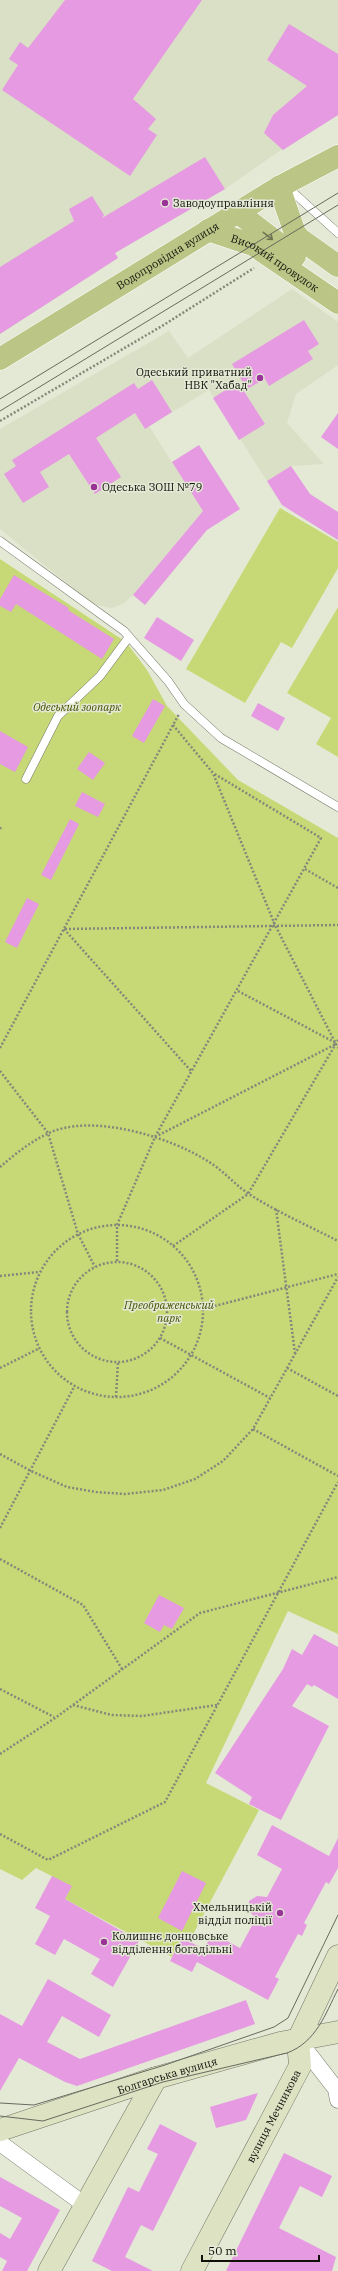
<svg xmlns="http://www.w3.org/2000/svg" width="338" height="2271" viewBox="0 0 338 2271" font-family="'IBM Plex Serif',serif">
  <rect width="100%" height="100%" fill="#e4e9d6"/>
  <!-- built -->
  <path fill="#dae0c5" d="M0,0H338V115L275,154L225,189L115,253L118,258L0,334Z
    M292,289L338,322V365L296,394L287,423L324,464L291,466L267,481L209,390L149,426L203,511L133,595L123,604L111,608L92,604L0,529V429L169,331L188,358Z"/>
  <!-- green -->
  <path fill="#c7d976" d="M280,508L338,542V568L292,648L281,642L245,703L186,669Z
    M0,559L126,642L147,670L167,706L238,780L338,838V1634L288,1611L206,1783L259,1810L189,1942L181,1938L172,1957L65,1899L71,1886L36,1868L22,1880L0,1869Z
    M338,607V757L316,744L331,718L287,693Z"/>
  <!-- building -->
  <path fill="#e59ae1" d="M65,0H202L133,99L156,119L148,129L157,135L130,176L2,90L18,65L9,59L20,42L28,48Z
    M289,24L338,54V115L283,150L264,133L273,115L307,86L267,60Z
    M205,157L225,189L115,253L118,258L0,334V267L74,221L69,209L92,196L104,215L102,218Z
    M304,320L319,344L308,351L313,359L269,386L265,379L247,389L232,364Z
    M152,380L172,412L145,429L135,413L96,438L121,477L95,494L69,454L40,472L49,487L23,503L4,474L16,466L12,460L134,383L138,389Z
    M238,382L265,424L239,440L213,398Z
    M338,413V449L321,437Z
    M199,445L240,509L207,530L145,605L133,595L203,511L172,462Z
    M291,466L310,494L338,512V540L282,505L267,481Z
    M14,575L69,608L68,610L114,639L102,659L16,604L11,612L0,606V599Z
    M157,617L194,640L181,661L144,638Z
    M153,699L165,706L144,743L132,736Z
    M258,703L285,718L278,731L251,716Z
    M0,731L28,747L15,772L0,764Z
    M89,752L105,763L93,780L77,769Z
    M82,792L105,804L98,817L75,806Z
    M70,819L79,824L51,880L41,875Z
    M27,898L39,904L17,948L5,942Z
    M159,1595L184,1608L172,1629L164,1625L160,1632L144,1623Z
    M314,1634L338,1647V1699L314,1685L312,1687L307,1684L292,1706L329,1726L281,1820L249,1804L252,1797L215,1773L283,1669L292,1649L302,1655Z
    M272,1825L329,1856L338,1838V1868L329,1884L326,1882L304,1923L307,1925L302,1936L298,1934L275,1977L279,1979L268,2000L197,1962L192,1972L170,1961L182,1938L204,1949L212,1933L240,1948L256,1918L249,1911V1901L257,1896L267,1897L282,1869L257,1855Z
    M182,1871L206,1883L182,1931L158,1918Z
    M52,1876L72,1886L65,1899L139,1941L113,1987L91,1974L100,1959L64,1939L55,1955L35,1944L50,1916L35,1908Z
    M48,1979L111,2015L99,2037L62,2016L47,2042L80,2059L246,2000L255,2024L77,2086L65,2082L19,2058L0,2091V2014L22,2026Z
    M258,2093L246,2120L216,2128L210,2107Z
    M160,2124L197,2143L153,2231L141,2225L125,2257L153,2271H112L92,2261L128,2187L139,2192L158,2154L147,2149Z
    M284,2153L332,2176L322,2197L300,2186L279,2228L336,2257L332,2271H226Z
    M0,2177L60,2210L27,2271H2L7,2261L0,2257V2233L10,2239L22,2218L0,2206Z"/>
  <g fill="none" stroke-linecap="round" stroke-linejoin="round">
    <defs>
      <path id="lane" d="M285,185L338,233
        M0,541L124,631L168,681L184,704L221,738L338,807
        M26,779L58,716L100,676L129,637"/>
      <path id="street" d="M298,2040L336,2089L338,2100
        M0,2143L85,2205"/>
      <g id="secondary">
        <path id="s1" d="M0,2130L156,2078L280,2043L338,2032"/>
        <path d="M49,2271L156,2078"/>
        <path id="s2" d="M192,2271L300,2066L298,2040L338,1956"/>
      </g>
      <g id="primary">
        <path d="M279,187L295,233L300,239L338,266"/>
        <path d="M237,212L295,256"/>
        <path id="s3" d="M208,230L253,245L338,303"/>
        <path id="s4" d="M0,359L279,187L338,156"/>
      </g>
    </defs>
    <!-- lane casing -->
    <use href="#lane" stroke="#717564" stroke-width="9"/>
    <!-- street casing -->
    <use href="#street" stroke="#717564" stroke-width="17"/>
    <!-- secondary casing -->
    <use href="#secondary" stroke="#717564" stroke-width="23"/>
    <!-- primary casing -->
    <use href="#primary" stroke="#fff" stroke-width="23"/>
    <!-- path -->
    <path stroke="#84887a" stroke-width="2.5" stroke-dasharray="2 2" stroke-linecap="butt" d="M0,421L162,326L254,268
      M173,725L213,773L275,925L338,1048
      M0,829L1,827
      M305,869L338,888
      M64,929L192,1072
      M65,929L338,925
      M238,991L336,1043
      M0,1048L179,714
      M0,1071L48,1133L78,1234L95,1267
      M155,1137L336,1044
      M0,1167C14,1155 30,1142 47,1134C90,1112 171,1137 209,1162C224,1171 235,1185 249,1194C277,1212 309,1226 338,1241
      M276,1209L295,1353
      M31 1311a86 86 0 1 1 172 0a86 86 0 1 1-172 0Z
      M173,1246L248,1194L338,1040
      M117,1261V1225L155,1137L321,838L213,773
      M67 1312a50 50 0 1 1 100 0a50 50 0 1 1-100 0Z
      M0,1276L39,1272
      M203,1309L338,1274
      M160,1338L270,1398
      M0,1368L38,1349
      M287,1368L338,1396
      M116,1397L118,1362
      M253,1429L338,1476
      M0,1454L31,1471L67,1487L96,1492L125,1494L163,1490L195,1479L223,1461L253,1429L338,1277
      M0,1528L74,1387
      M0,1559L83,1605L122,1669
      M0,1689L54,1717
      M73,1705L112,1715L142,1716L217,1705
      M0,1754L55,1718L200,1613L338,1577
      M0,1834L48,1860L165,1802L338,1482"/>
    <!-- lane -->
    <use href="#lane" stroke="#fff" stroke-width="8"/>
    <!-- street -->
    <use href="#street" stroke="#fff" stroke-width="16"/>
    <!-- secondary -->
    <use href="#secondary" stroke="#dde2c3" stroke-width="22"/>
    <!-- primary -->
    <use href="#primary" stroke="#bbc586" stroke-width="22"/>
    <!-- tram -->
    <path stroke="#676a5e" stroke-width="1" d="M0,399L338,193
      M0,411L338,205
      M0,2103L34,2105L165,2065L274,2027L288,2018L338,1915
      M0,2116L43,2121L163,2082L287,2053C316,2042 325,2015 338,1989"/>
  </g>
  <!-- one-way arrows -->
  <defs><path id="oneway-shaft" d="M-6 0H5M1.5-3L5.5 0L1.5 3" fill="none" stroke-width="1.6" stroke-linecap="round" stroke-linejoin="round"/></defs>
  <use stroke="#6e744f" href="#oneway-shaft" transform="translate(268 236) rotate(38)"/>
  <!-- markers -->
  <g fill="#9a3398" stroke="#e4e9d6" stroke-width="1.5">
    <circle cx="165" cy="203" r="4"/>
    <circle cx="260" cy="378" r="4"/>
    <circle cx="94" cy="487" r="4"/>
    <circle cx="280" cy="1913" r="4"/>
    <circle cx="104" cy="1942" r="4"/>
  </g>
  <g text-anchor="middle" stroke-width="3" stroke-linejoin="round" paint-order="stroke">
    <!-- poi labels -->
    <g font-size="11" fill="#10110b" stroke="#e4e9d6" text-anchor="start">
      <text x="173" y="207">Заводоуправління</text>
      <text x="252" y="376" text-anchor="end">Одеський приватний<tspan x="252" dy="13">НВК "Хабад"</tspan></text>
      <text x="102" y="491">Одеська ЗОШ №79</text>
      <text x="272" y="1911" text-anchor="end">Хмельницькій<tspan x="272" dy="13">відділ поліції</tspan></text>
      <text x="112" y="1940">Колишнє донцовське<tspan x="112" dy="13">відділення богадільні</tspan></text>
    </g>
    <!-- street labels -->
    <g font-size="11" fill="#10110b" stroke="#e4e9d6">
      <text dy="4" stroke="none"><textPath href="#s4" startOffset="197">Водопровідна вулиця</textPath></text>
      <text dy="4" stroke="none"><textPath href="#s3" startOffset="75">Високий провулок</textPath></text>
      <text dy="4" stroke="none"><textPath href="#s1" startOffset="176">Болгарська вулиця</textPath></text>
      <text dy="4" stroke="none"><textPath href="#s2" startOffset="175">вулиця Мечникова</textPath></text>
    </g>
    <!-- park labels -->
    <g font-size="11" font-style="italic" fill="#454f00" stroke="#e4e9d6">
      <text x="77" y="711">Одеський зоопарк</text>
      <text x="169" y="1309">Преображенський<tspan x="169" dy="13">парк</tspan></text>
    </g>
  </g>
  <!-- scale -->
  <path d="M202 2255v6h117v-6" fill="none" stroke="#10110b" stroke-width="2"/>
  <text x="208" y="2255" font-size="12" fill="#10110b" stroke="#e4e9d6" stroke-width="3" paint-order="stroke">50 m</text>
</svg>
